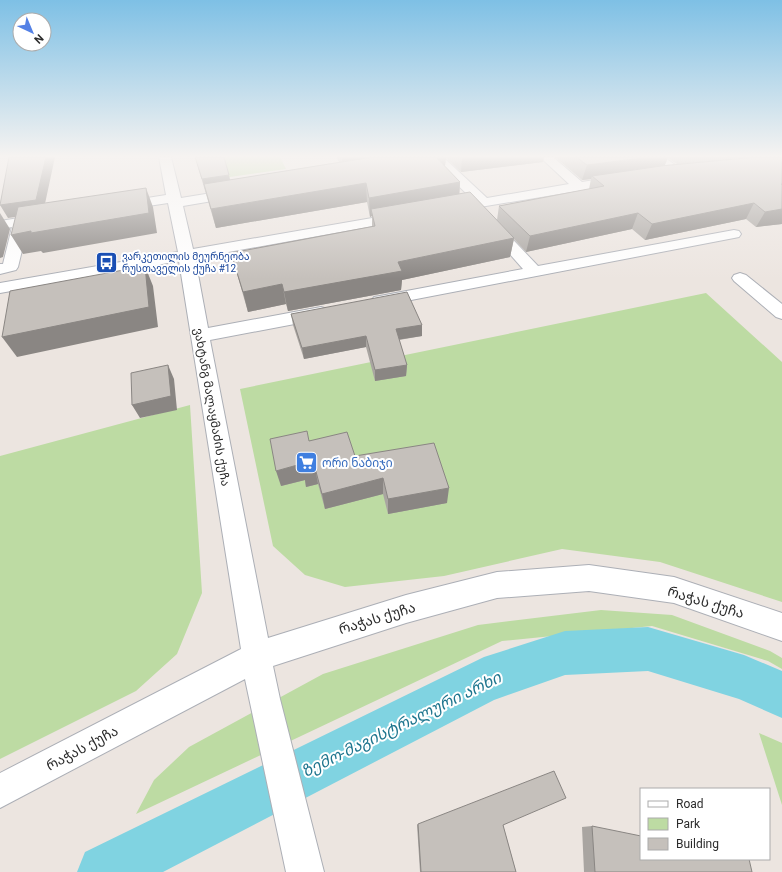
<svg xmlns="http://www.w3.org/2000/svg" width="782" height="872" viewBox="0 0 782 872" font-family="Roboto,'Noto Sans Georgian',sans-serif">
  <rect width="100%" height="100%" fill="#ece5e0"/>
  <!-- green -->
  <path fill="#bddba3" d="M217,157H280L286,169L223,178Z
    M706,293L782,362V602L660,562L562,549L444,576L345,587L305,575L273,546L240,389Z
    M190,405L202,593L177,654L136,691L0,759V456Z
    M601,610L672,615L770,651L782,658V669L768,661L652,626L502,641L136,814L154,780L189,747L323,674L478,625Z
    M759,733L782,743V805Z"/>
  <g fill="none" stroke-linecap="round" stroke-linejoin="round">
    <!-- canal -->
    <path fill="#80d3e1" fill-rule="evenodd" d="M648,627L744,655L782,671V718L739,699L648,671L565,675L494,700L163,872H77L85,852L484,657L565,631Z"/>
    <defs>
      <path id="minor" d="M159,157H171L181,198L236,189L241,190L243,193L241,196L236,197L183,206L193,249L401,213L406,214L408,217L406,220L401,221L195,258L208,328L321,307L327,309L330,313L327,317L321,319L210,340L268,638L406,595L497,572L589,565L674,577L782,613V641L674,603L589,591L497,598L406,623L273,666L280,699L324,872H286L245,679L0,808V773L241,649L179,261L0,293V283L178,252L168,203L122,210L117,209L115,206L117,203L122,202L166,195Z
        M430,157H443L487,198L569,184L540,157H553L582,182L619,176L626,180L619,184L450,212L445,211L443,208L445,205L473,200L435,163L418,167L412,163L414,160Z
        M650,157H664L685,172L684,175H674Z
        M44,214L49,215L51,218L49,221L28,225L18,267L16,270L0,274V264H3L12,227L0,229V221Z
        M492,222L497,223L538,266L734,230L739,231L741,234L739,237L734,238L380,306L374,305L371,301L374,297L380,296L523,269L485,226L487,223Z
        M740,273L746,275L782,304V319L776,317L734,281L732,278L734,275Z"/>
    </defs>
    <!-- minor casing -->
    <use href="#minor" stroke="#acafb6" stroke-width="2"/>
    <!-- minor -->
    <use href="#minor" fill="#fff" fill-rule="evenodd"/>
  </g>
  <!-- wall -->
  <path fill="#a9a5a1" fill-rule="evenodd" d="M195,157L230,180L339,162L336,157H544L543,162L461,172L446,158L445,166L460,182L459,194L497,220L499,206L589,189L591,179L582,180L555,157H782V224L756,227L746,219L645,240L632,229L526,252L514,239L510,257L402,280L401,290L288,311L286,304L248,312L231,253L372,227V216L370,217L367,202L216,228ZM668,158L677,164L665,165Z
    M291,314L422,325V336L399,340L407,365L406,376L375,381L366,347L304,359L293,325Z
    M309,441L355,456L447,503L388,514L383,494L325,509L318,484L306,487L305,480L281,486Z
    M418,824L503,825L516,872H420L417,825Z
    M592,826L752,872H584L582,827Z"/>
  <!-- shaded-wall -->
  <path fill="#8a8683" d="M46,157H55L43,213L8,218L0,205Z
    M342,157H419L343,170Z
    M436,157H446L444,174Z
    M462,157H544L543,162L461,172Z
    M650,157H668L663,169L592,176L591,179L582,180L587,165Z
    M229,175L232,188L206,192L202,179Z
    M460,182L459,201L371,209L372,216L370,217L369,198Z
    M366,183L367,202L216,228L211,209Z
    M146,188L153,207L157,233L43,253L41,251L23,254L11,235Z
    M754,203L746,219L645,240L652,224Z
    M782,209V224L756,227L765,212Z
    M0,213L10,229L3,257L0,258Z
    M638,213L632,229L526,252L530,236Z
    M514,238L510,257L402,280L401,290L288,311L284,292L398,262Z
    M145,266L153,286L158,327L17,357L2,337Z
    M282,284L286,304L248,312L243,292Z
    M422,325V336L396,340V329Z
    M366,336V347L304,359L302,348Z
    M168,365L174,379L177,410L140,418L132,405Z
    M407,365L406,376L375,381V370Z
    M301,464L315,468L318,484L306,487L305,480L281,486L276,471Z
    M383,478V494L325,509L322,494Z
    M449,488L447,503L388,514V499Z"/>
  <!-- building -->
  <path fill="#c5c0bb" stroke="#8a8683" d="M9,157H46L36,200L0,205Z
    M195,157H224L229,175L202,179Z
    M373,157H438H436L460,182L369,198L366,183L211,209L204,184Z
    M576,157H650L587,165Z
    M756,157H782V184H781L782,185V209L765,212L754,203L652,224L638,213L530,236L499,206L604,186L592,176L661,166Z
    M146,188L149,213L31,233V231L11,235L18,207Z
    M470,192L514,238L398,262L402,271L284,292L282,284L243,292L231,253L375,226L371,209Z
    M145,266L149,307L2,337L10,291Z
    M407,292L422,325L396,329L407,365L375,370L366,336L302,348L291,314Z
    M168,365L171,396L132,405L131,373Z
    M307,431L309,441L347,432L355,456L434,443L449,488L388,499L383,478L322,494L315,468L302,471L301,464L276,471L270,439Z
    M554,771L566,798L503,825L516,872H421L418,824Z
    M592,826L641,836V859H749L752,872H595Z"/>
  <!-- sky -->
  <linearGradient id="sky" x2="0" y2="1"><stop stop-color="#7ec0e5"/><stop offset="0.56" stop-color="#f6f3f1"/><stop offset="1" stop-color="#f6f3f1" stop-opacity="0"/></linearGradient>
  <rect width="782" height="279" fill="url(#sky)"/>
  <!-- icons -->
  <defs>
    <symbol id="bus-square" viewBox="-11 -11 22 22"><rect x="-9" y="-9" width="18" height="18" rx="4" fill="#1a4fb4" stroke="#fff"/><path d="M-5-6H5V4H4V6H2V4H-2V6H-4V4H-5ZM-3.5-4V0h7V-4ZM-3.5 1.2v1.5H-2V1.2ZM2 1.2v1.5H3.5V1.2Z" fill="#fff"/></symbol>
    <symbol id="supermarket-square" viewBox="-11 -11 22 22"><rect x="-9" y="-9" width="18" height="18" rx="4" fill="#3f7fe0" stroke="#fff"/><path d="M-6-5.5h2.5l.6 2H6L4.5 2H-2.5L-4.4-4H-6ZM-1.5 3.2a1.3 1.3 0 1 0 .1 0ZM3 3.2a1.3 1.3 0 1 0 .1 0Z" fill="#fff"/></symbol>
  </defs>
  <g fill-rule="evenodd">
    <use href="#bus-square" x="94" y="250" width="25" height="25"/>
    <use href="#supermarket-square" x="294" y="450" width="25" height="25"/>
  </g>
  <g text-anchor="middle" stroke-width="4" stroke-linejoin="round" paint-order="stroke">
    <!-- far-transit labels -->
    <g font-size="10" fill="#164399" stroke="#fff" text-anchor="start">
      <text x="122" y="260">ვარკეთილის მეურნეობა<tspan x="122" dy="12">რუსთაველის ქუჩა #12</tspan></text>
    </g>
    <!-- street labels -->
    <g font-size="12" fill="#2c2c2c" stroke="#fff">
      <text transform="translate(212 407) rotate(80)" y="4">ვახტანგ მალაყმაძის ქუჩა</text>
    </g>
    <!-- shop labels -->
    <g font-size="12" fill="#366cbe" stroke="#fff" text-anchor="start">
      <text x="322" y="467">ორი ნაბიჯი</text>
    </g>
    <!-- near-street labels -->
    <g font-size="14" fill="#2c2c2c" stroke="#fff">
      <text transform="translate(706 602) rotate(17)" y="5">რაჭას ქუჩა</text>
      <text transform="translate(377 618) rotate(-17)" y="5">რაჭას ქუჩა</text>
      <text transform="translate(82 748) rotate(-28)" y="5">რაჭას ქუჩა</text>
    </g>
    <!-- near-water labels -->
    <g font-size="16" font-style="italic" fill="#1e758e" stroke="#fff">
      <text transform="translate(401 724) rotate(-26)" y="6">ზემო-მაგისტრალური არხი</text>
    </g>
  </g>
  <!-- legend -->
  <rect x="640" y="788" width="130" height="72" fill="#ffffff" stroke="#ababab"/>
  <rect x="648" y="801" width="20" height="6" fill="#ffffff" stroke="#ababab"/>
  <text x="676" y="808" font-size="12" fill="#2c2c2c">Road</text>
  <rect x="648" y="818" width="20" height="12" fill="#bddba3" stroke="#ababab"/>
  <text x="676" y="828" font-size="12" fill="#2c2c2c">Park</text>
  <rect x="648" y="838" width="20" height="12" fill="#c5c0bb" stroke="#ababab"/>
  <text x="676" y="848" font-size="12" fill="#2c2c2c">Building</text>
  <!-- north arrow -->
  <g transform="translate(32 32) rotate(136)"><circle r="19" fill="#ffffff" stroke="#ababab"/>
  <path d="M0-3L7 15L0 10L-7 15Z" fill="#5481e5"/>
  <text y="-6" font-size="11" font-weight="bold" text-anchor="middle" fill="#2c2c2c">N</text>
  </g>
</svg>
